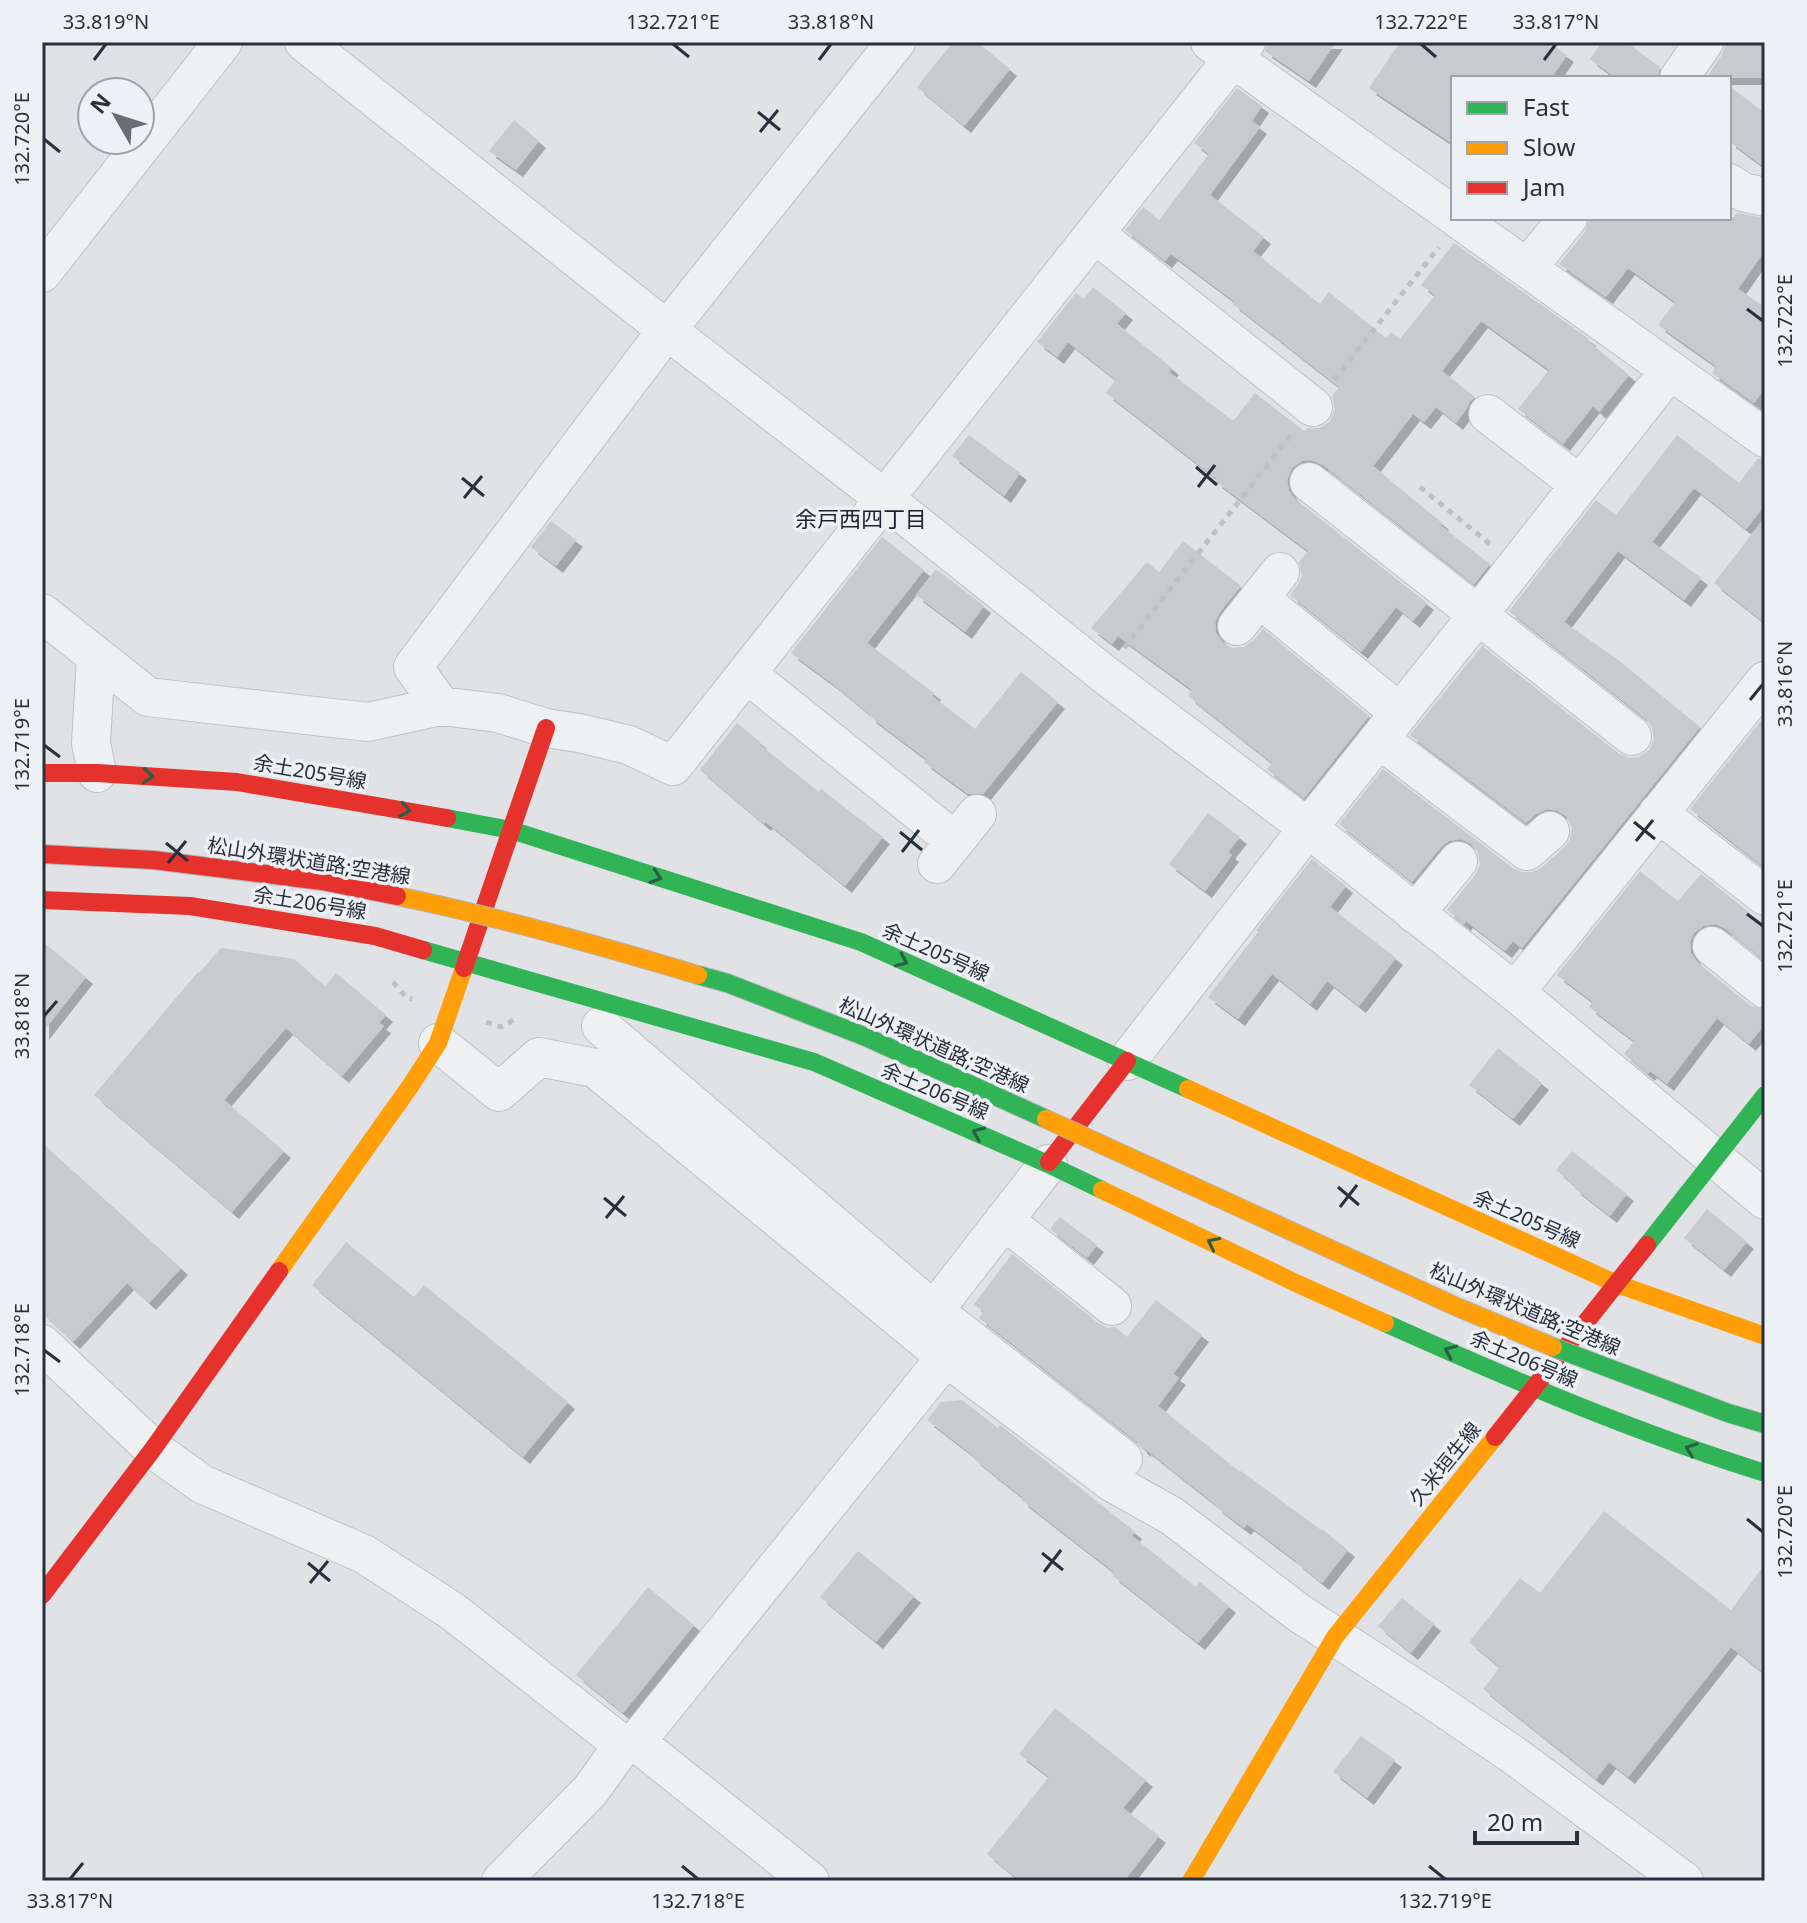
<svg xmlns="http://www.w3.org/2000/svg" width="1807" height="1923" viewBox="0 0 1807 1923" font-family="'Noto Sans','Noto Sans JP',sans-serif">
  <defs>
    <filter id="shadow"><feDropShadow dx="7" dy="7" stdDeviation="0" flood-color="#0004"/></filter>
  </defs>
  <rect width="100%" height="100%" fill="#e0e2e5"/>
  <!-- building -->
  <path fill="#c8cacd" filter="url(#shadow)" d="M953,42H977L1010,69L964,126L917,87Z
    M1268,42H1336L1309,81L1265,51Z
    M1400,42H1548L1567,55L1551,78H1453V144L1369,88Z
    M1602,42H1626L1660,67L1657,78H1616L1590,59Z
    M1726,42H1765V78H1706L1722,55Z
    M1729,86L1765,113V168L1729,141Z
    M1237,88L1262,106L1252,121L1260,127L1210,195L1264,237L1253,251L1320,304L1329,292L1386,338L1391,332L1400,339L1435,295L1421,285L1454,243L1589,339L1588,341L1629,375L1599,412L1593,406L1563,444L1518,409L1549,370L1481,321L1442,371L1475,397L1470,401L1467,408L1456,423L1436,407L1424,422L1413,414L1373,466L1442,523L1440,525L1490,564L1474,584L1323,465L1311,460L1302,461L1292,468L1287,480L1289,491L1295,499L1427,603L1413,621L1396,607L1361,652L1290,595L1297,586L1302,576L1299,562L1308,551L1215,481L1217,479L1106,393L1116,380L1068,342L1057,357L1037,342L1076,293L1084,299L1093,287L1126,313L1117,324L1172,368L1169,372L1232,420L1235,419L1255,393L1304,431L1307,428H1320L1330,421L1335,409L1332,396L1339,387L1232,303L1234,301L1171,254L1165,261L1125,230L1143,207L1159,220L1209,154L1194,143Z
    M514,120L539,141L516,170L489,151Z
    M1737,213L1765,218V250L1738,289L1765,307V388L1754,403L1712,373L1716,366L1658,325L1675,302L1628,268L1606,297L1559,264L1585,232L1589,218H1733Z
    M969,435L1020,473L1004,496L952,456Z
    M1677,435L1739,483L1758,458L1765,460V505L1746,529L1694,488L1652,542L1701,578L1684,600L1618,551L1564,622L1617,659L1700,727L1522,948L1513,941L1505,951L1466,921L1464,924L1447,910L1475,875L1480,865L1478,852L1471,844L1461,839L1449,841L1441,847L1412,882L1339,824L1383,769L1514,869L1522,872H1532L1541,868L1565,847L1570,839L1572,828L1566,816L1558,811L1547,809L1536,814L1526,823L1410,735L1482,646L1618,753L1630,758L1639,757L1649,750L1654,738L1652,727L1646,719L1509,611L1596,500L1616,515Z
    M1765,517V623L1714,583Z
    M551,521L576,540L556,566L531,547Z
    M882,537L924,570L867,643L934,693L932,696L975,729L1021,672L1058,702L983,794H968L924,762L926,759L869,716L870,715L833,684L791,653Z
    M1183,541L1241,586L1220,612L1215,622L1216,633L1223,643L1233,648L1244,647L1254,640L1263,629L1369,716L1304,798L1267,769L1272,763L1188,696L1192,690L1118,636L1112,644L1091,628L1147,562L1159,572Z
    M936,569L984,606L965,632L916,595Z
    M1765,716V868L1690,809Z
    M737,723L760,742L759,744L819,792L821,789L883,837L845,886L766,822L764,824L700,770Z
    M1208,813L1240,837L1228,852L1232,855L1205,891L1169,864Z
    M1312,859L1346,886L1330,907L1396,958L1359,1006L1327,981L1310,1004L1272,974L1238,1019L1208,997L1258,932L1256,930Z
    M1640,871L1678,901L1701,874L1765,925V961L1726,929L1716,924L1703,926L1694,933L1690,942L1691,953L1698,963L1751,1006L1765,1010V1024L1749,1044L1717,1018L1667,1084L1650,1071L1648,1074L1624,1054L1634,1041L1589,1007L1593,1002L1557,975Z
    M42,941L86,977L42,1033Z
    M221,948L294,959L325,986L336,973L386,1015L379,1023L384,1026L342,1076L286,1028L224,1100L284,1151L232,1212L94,1095L198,972L199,973Z
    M1498,1048L1542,1083L1513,1119L1469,1085Z
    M42,1143L181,1268L149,1303L127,1283L73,1342L42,1313Z
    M1572,1151L1627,1194L1610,1216L1574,1188L1575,1186L1556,1170Z
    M1707,1209L1747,1242L1724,1270L1684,1238Z
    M1060,1217L1097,1245L1087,1258L1050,1229Z
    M346,1242L414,1297L424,1285L568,1402L523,1457L312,1285Z
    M1012,1254L1098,1323L1108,1328L1115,1327L1127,1337L1156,1300L1202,1335L1173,1374L1179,1378L1158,1406L1240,1472L1241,1471L1321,1530L1322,1529L1348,1550L1322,1583L1296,1562V1561L1247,1524L1244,1528L1215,1506L1216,1505L1144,1448L1143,1450L1137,1442L979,1318L984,1312L974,1304Z
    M962,1400L998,1428L1000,1425L1065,1476L1135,1532L1132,1536L1196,1587L1200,1582L1229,1606L1198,1643L1112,1575L1114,1572L1021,1500L1023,1498L973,1458L974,1456L927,1420L941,1402Z
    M1604,1511L1731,1610L1765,1564V1674L1731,1647L1628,1777L1609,1762L1596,1779L1483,1689L1500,1667L1469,1642L1520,1578L1540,1593Z
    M858,1551L914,1596L876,1642L820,1597Z
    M648,1587L694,1625L623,1713L576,1675Z
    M1402,1598L1434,1624L1411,1653L1378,1626Z
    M1055,1708L1146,1780L1123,1808L1159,1836L1124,1881H1020L987,1854L1049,1777L1019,1754Z
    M1361,1736L1395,1760L1367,1798L1333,1772Z"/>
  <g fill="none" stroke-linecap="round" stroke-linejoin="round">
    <defs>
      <path id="street" d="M304,42L667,330L885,499L1104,674L1308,828L1515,992L1765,1200
        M1210,42L1453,215
        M1679,78L1704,42
        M1729,183L1743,192L1765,197
        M1457,218L1765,438
        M1095,234L1313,407
        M1528,267L1568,218
        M42,273L223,42
        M1488,414L1580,485
        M1309,482L1632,736
        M1259,598L1400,713
        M42,613L148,697L368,722L441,706L498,713L546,728L579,733L629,745L673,766L1246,42
        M1237,626L1280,572
        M96,657L91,743L97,773
        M747,674L955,841
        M441,706L413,667L667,330L896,42
        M1379,739L1527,851L1550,831
        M1658,813L1765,896
        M937,864L977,814
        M1415,914L1458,861
        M1712,946L1765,989
        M1515,992L1765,681
        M601,1026L934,1311L1123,1459
        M438,1043L499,1092L539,1057L595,1068L946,1357L1113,1483L1172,1516L1299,1613L1434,1701L1512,1754L1684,1881
        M1127,1061L1308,828L1477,616L1670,370
        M1004,1220L1112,1306
        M918,1331L1048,1164
        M42,1344L153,1449L202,1484L364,1554L452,1611L623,1745L636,1742L810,1881
        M636,1742L946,1357
        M501,1881L590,1791L623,1745"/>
    </defs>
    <!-- street casing -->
    <use href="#street" stroke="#bec0c3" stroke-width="40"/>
    <!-- path -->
    <path stroke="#bec1c4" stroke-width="5" stroke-dasharray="6 6" stroke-linecap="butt" d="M1334,380L1439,247
      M1420,487L1490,544
      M1124,648L1291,435
      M393,982L407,998L412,999
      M486,1022L501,1027L517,1018"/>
    <!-- street -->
    <use href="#street" stroke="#eff0f1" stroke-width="38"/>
    <!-- fast -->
    <path stroke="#30b455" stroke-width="18" d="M447,818L511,830L861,942L1188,1089
      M423,950L814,1062L1048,1164L1102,1190
      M1647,1245L1765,1095
      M1385,1323C1510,1379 1634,1432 1765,1473"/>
    <!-- slow -->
    <path stroke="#ff9f0a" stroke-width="18" d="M1188,1089L1617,1284L1765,1336
      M1102,1190L1298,1284L1385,1323
      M279,1271L411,1085L438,1043L464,968
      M1191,1881L1335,1637L1495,1437"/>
    <!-- jam -->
    <path stroke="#e5322d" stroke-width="18" d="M42,773H97L237,782L447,818
      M42,900L190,906L375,936L423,950
      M464,968L546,728
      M1049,1162L1127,1061
      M1495,1437L1647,1245
      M42,1595L153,1449L279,1271"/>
    <defs>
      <path id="fast-bridge" d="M698,975L727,983L866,1037L1046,1119
        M1553,1347L1728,1413L1765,1424"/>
      <path id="slow-bridge" d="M397,896C499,917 599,945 698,975
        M1046,1119L1457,1307L1553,1347"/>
      <path id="jam-bridge" d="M42,854L153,860L322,881L397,896"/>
    </defs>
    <!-- fast-bridge casing -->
    <use href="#fast-bridge" stroke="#b3b5b9" stroke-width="20" stroke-linecap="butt"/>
    <!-- slow-bridge casing -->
    <use href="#slow-bridge" stroke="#b3b5b9" stroke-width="20" stroke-linecap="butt"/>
    <!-- jam-bridge casing -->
    <use href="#jam-bridge" stroke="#b3b5b9" stroke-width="20" stroke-linecap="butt"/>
    <!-- fast-bridge -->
    <use href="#fast-bridge" stroke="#30b455" stroke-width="18"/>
    <!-- slow-bridge -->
    <use href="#slow-bridge" stroke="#ff9f0a" stroke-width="18"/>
    <!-- jam-bridge -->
    <use href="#jam-bridge" stroke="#e5322d" stroke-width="18"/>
  </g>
  <!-- one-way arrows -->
  <defs><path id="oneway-chevron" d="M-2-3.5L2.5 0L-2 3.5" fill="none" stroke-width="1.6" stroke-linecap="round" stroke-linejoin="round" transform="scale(2)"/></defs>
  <g stroke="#2b5e45">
    <use href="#oneway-chevron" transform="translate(148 776) rotate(4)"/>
    <use href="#oneway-chevron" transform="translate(405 810) rotate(10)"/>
    <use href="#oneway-chevron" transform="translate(656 877) rotate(18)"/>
    <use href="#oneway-chevron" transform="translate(902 961) rotate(24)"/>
    <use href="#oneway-chevron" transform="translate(978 1133) rotate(-157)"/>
    <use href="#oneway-chevron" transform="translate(1213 1243) rotate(-154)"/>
    <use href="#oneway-chevron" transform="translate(1450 1351) rotate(-156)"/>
    <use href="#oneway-chevron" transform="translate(1691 1449) rotate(-159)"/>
  </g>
  <!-- ticks -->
  <path fill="none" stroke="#28303c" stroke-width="3" d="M673,44L689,57M1421,44L1436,57M94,60L106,44M819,60L831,44M1544,60L1556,44M758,112L780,130M760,132L778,110M44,139L60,152M1747,309L1763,321M1196,467L1217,485M462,478L484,496M1198,487L1215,465M464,498L482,476M1750,700L1763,684M44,745L60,757M1634,822L1655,839M900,832L922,850M1636,841L1653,820M166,843L188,861M902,852L919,830M168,863L186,841M1747,914L1763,926M44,1016L57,1001M1338,1187L1359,1205M604,1198L626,1216M1340,1207L1357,1185M606,1218L624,1196M44,1350L60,1362M1747,1519L1763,1532M1042,1553L1063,1570M308,1563L330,1581M1044,1572L1061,1550M310,1583L328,1561M682,1866L698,1879M1429,1866L1445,1879M70,1879L83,1863"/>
  <g text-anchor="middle" stroke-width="7" stroke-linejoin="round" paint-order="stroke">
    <!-- street labels -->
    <g font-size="20" fill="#28303c" stroke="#edf0f4">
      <text transform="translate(310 772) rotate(10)" y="7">余土205号線</text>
      <text transform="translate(309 861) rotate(9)" y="7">松山外環状道路;空港線</text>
      <text transform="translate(310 903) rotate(9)" y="7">余土206号線</text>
      <text transform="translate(936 952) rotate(24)" y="7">余土205号線</text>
      <text transform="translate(934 1045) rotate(24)" y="7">松山外環状道路;空港線</text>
      <text transform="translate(935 1091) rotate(23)" y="7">余土206号線</text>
      <text transform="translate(1527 1219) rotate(24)" y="7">余土205号線</text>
      <text transform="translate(1525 1309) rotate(23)" y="7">松山外環状道路;空港線</text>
      <text transform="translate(1524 1359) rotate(23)" y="7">余土206号線</text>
      <text transform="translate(1445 1464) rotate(-51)" y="7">久米垣生線</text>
    </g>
    <!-- neighbourhood labels -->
    <g font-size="22" fill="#1b212d" stroke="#edf0f4">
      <text x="861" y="527">余戸西四丁目</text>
    </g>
  </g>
  <!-- border -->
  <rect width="1807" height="1923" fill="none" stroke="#edf0f4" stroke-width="88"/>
  <!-- legend -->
  <rect x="1451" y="76" width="280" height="144" fill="#edf0f4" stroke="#9ea3aa" stroke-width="2"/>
  <rect x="1467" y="102" width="40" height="12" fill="#30b455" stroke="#9ea3aa" stroke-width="2"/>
  <text x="1523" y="116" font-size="24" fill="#28303c">Fast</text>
  <rect x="1467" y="142" width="40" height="12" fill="#ff9f0a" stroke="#9ea3aa" stroke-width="2"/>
  <text x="1523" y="156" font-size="24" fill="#28303c">Slow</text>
  <rect x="1467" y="182" width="40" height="12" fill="#e5322d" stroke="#9ea3aa" stroke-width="2"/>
  <text x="1523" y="196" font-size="24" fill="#28303c">Jam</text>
  <!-- north arrow -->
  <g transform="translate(116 116) rotate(309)"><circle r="38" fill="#edf0f4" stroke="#9ea3aa" stroke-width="2"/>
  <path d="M0-6L14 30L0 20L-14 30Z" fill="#686e77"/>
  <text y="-12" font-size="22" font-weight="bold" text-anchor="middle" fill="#28303c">N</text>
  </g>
  <!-- scale -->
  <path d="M1475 1831v12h102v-12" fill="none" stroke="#28303c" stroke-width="4"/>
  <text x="1487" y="1831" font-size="24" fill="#28303c" stroke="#edf0f4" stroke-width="6" paint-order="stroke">20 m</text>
  <rect x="44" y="44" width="1719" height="1835" fill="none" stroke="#28303c" stroke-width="3"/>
  <g font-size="20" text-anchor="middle" fill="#28303c">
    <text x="106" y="29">33.819°N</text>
    <text x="673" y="29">132.721°E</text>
    <text x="831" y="29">33.818°N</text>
    <text x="1421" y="29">132.722°E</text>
    <text x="1556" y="29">33.817°N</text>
    <text transform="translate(22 139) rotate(-90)" y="7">132.720°E</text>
    <text transform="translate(1785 321) rotate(-90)" y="7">132.722°E</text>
    <text transform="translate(1785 684) rotate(-90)" y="7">33.816°N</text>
    <text transform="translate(22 745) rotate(-90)" y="7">132.719°E</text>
    <text transform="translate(1785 926) rotate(-90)" y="7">132.721°E</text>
    <text transform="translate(22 1016) rotate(-90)" y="7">33.818°N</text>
    <text transform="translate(22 1350) rotate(-90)" y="7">132.718°E</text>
    <text transform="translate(1785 1532) rotate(-90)" y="7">132.720°E</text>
    <text x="70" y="1908">33.817°N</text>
    <text x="698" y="1908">132.718°E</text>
    <text x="1445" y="1908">132.719°E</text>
  </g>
</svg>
